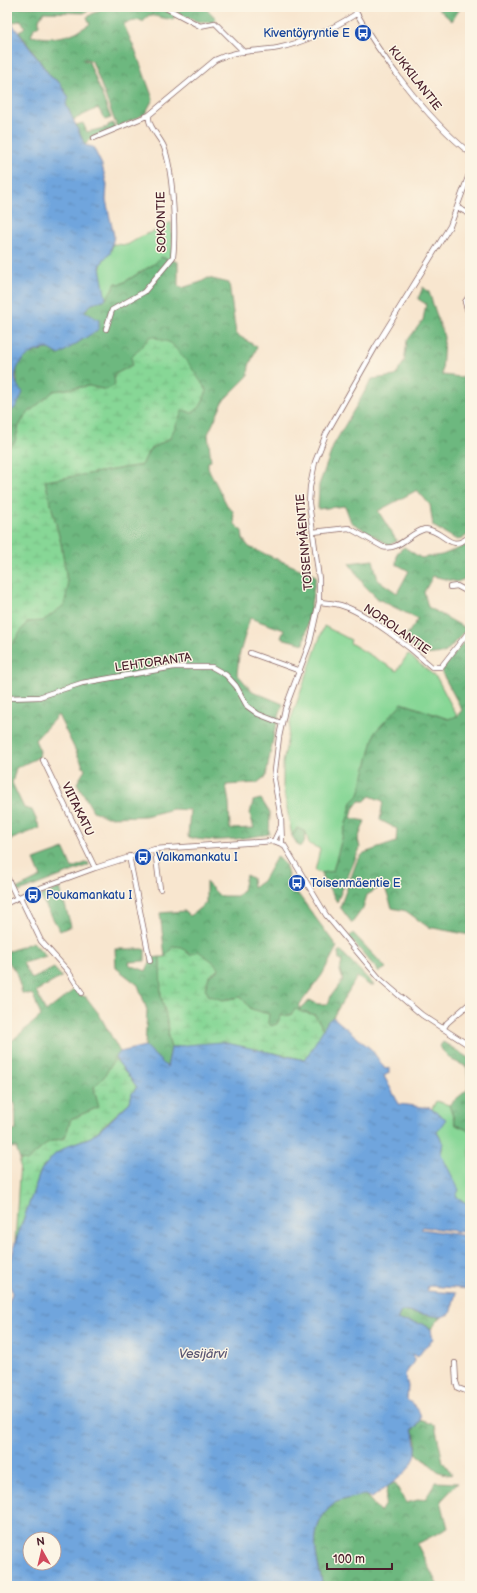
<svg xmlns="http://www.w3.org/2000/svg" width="477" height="1593" viewBox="0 0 477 1593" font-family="'Balsamiq Sans',sans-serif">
  <defs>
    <pattern id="forest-crowns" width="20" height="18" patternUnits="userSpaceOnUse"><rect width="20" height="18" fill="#6db87f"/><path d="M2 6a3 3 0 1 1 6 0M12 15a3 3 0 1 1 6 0" fill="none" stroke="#5c9568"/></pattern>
    <pattern id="wetland-marsh" width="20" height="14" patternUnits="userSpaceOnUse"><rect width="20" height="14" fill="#87d796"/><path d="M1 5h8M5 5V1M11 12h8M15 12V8" fill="none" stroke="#76b881"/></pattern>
    <pattern id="water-ripples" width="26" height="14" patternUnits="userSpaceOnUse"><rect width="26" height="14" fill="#70a5dd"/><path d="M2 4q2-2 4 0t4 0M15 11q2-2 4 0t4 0" fill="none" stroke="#5e86b3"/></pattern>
  </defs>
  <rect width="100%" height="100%" fill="#fcf5e5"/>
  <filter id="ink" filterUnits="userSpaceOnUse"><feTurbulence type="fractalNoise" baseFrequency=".025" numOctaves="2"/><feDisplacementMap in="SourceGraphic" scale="8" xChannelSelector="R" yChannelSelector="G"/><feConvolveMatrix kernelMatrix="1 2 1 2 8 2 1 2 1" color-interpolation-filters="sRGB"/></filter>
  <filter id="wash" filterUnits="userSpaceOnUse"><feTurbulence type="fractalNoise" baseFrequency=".012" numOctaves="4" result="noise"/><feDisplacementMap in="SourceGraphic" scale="16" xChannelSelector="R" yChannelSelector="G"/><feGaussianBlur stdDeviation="0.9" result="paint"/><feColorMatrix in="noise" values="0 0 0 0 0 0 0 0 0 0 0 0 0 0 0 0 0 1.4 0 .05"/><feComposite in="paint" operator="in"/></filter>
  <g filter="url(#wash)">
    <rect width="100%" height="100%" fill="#f8e6cf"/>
    <!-- grass -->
    <path fill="#87d796" stroke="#687b60" d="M171,222L173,247L170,260L161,257L154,264L121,284L116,283L106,299C103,288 97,271 103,261C107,253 110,256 113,244L127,245L146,234L159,230Z
      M324,626L351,640L350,643L397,671L408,654L437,678L457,716L448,719L402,703L359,795L352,802L333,871L322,873L315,871L320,849L309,844L306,832L297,828L292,836L283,787V763L287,742L291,719Z
      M436,1101L449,1105L456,1125L470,1131V1206L456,1196L441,1154L443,1143L437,1132L432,1109Z"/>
    <!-- forest -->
    <path fill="url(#forest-crowns)" stroke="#5c6c55" d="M7,7H95L84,13L44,12L39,19V25L34,28L31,36C56,40 70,37 90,24L87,17L104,7H161L175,15L173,20L149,15L143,22L140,20L125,23L124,25L136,52L153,99L145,114L117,127L92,61L85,59L83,60L89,62L111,118L105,120L98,108L73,120L66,104L68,98L59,82L51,77L19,32L25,27L21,20L12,23L7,17Z
      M169,7H204L216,18L213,22C196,25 183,15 169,7Z
      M436,7H461L452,21Z
      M83,123L87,132L108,127V125L113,123L115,129L92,137L85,145L76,125Z
      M161,257L178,262V286L182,288L201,282L208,278L229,283L236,334L257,347L249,366L248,376L224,400L208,434L211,461L208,462V468L228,507L233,511L235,524L242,531L243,539L249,547L316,576L304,644L281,638L284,630L250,618L239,656L237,674L252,691L283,704L274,733L266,776L257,783L226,785L229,803L230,829L254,828L250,814L253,801L261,799L270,813L269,834C246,838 211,844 188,837L190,810L173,809L145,816L107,817L93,811L77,783L85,770L58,715L35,740L40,751L39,757L16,768L12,783L24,808L32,810L40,828L7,841V646L13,643L27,622L43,621L68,587L61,544L45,481L142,465L149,450L170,438L132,365L114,375L115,385L106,390L89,386L54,391L27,414L19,426L15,442L8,448L7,454V413H10C12,405 17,396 17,388C18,382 16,376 17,369C20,355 38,350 50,349L84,311L92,304L106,299L116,283L121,284L154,264Z
      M423,287L429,292L444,337L442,375L470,378V533L462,539L457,540L433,526L430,505L417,490L378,511L397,541L389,545L351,522L345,506L318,509L319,485L334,444L372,379L395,376L404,362L407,341L423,320L426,304L418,299Z
      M470,544V577L457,582L433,576L424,592L428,607L467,629L445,653L423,655L404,639L418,619L378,599L364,585L349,563L373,560L378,580L397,593L409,571L396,564L397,553L404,547L421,558L442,555Z
      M470,634V935L428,927L406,911L392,908L384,885L367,895L363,908L352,923L340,907L357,861L364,853L396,842L397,829L380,820L383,801L370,796L365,801H359L353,809L351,818L365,821L358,839L360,848L337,902L322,877V873L333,871L352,802L359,795L375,732L402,703L448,719L457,716L462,710L441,671Z
      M297,828L306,832L304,843L299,847L292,836Z
      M64,849L72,868L88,862L89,865L19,892L16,889L41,877L34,860Z
      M277,856L285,864L290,883L337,947L322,975L300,1004L299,1010L310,1000L317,1004H328L331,996L343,980L340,971L342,961L339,959L338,952L340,950L374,985H369L357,977L333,1017L328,1021L324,1030L315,1015L299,1011L291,1015L281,1016L277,1024L271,1026L268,1022V1014L251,1009L241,997L223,1000L209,996L205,989L209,976L219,969L190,955L181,947L165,957L160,913L185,911L190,916L206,903V882L220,896H237L243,890L246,875L252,878L253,888L263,881Z
      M60,888L71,926L60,931L40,896Z
      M353,933L386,968L379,972L349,937Z
      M33,942L46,956L23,963L32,979L54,968L62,977L36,991L46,1012L76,988L80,995L86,997L99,1014L120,1052L104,1077L94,1087L99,1107L71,1119L65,1138L49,1142L27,1161L20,1160L16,1148L7,1147V1132L16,1130L15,1103L7,1102V1045L41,1016L33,995L22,993L16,972L7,960V952Z
      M115,949H145V961L129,962L130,965L146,971L152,958L160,957L161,995L169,1029L168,1036L171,1048L167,1068L145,1046L147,1010L138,985L116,968Z
      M443,1042L470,1059V1131L456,1125L449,1105L468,1089L467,1067L452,1060L439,1047Z
      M401,1311L441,1317L431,1329L423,1324L397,1321Z
      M420,1420L435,1425L443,1462L452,1474L451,1475L439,1472L416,1453L417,1441L412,1430L415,1428Z
      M436,1482L458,1483L441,1501L448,1528L417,1544L438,1586H323C316,1555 306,1526 335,1503C337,1501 359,1496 365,1494L380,1512L385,1504L387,1486L395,1483L406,1503L426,1498Z"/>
    <!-- wetland -->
    <path fill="url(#wetland-marsh)" stroke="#687b60" d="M151,336L171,343L189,364L207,391L200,407L192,413L183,410L170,438L149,450L142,465L45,481L61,544L68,587L64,605L43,621L27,622L13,643L8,647V448L15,442L19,426L27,414L54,391L89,386L106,390L115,385L114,375L132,365V357Z
      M173,946L181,947L190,955L198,951L216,964L219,969L209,976L205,989L209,996L223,1000L241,997L251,1009L269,1014L268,1022L271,1026L277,1024L281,1016L291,1015L295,1008L299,1011L315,1015L324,1030L305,1060C267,1051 209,1039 171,1048L168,1036L169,1029L161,995L160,957H165Z
      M115,1058L137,1087L132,1093L130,1102L91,1137L69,1145L54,1155L41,1170L15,1243L20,1160L27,1161L49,1142L65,1138L71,1119L99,1107L94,1087L104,1077Z"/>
    <!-- water -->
    <path fill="url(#water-ripples)" stroke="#5d6284" fill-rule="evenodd" d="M7,17L51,77L59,82L69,98L66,104L85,145L93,147L102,165L107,185L106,200L114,236L110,254L104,259L100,267L106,299L92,304L84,311L99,320V329L59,355C56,353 52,350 49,349C27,347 3,375 23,392C20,400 16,411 7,413Z
      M333,1017L372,1050L385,1069L389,1068V1073L384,1076L399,1104L430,1108L446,1119L437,1132L443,1143L441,1154L459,1190L456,1196L470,1206V1233L423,1227L421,1229L468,1236C472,1247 466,1269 465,1283L470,1284V1289L428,1286L427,1291L456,1293L450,1314L441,1317L401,1311L397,1320L423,1324L431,1329L433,1340L425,1347L418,1357L413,1354L414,1361L405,1375L408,1386L407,1400C419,1407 428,1420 412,1430C428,1467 395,1479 372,1498L365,1495C359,1496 337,1501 335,1503C306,1526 316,1555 323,1586H7V1307L12,1293L8,1275L15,1243L41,1170L54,1155L69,1145L91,1137L109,1122L130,1102L132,1093L137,1087L115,1058L120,1052L145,1046L167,1067L171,1048L186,1045L222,1042L305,1060L328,1021ZM30,1539H54V1563H30Z"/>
  </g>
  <g filter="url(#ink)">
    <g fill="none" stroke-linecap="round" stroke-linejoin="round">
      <defs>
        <path id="minor" d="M164,7L200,26L215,23L243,51
          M353,7C381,57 425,117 470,153
          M94,138L149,115L215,60C237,49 255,52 278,48C306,42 332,29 356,14
          M458,208L470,214
          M470,295L465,302L470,318
          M106,329L112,310L144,292L173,257C176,231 173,171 164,147C160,137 147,126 149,115
          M313,532L349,528L383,547C399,551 409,533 425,529C446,531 449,554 470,536
          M450,587L457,586L470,593
          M319,602C326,603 333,603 340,605C366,612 412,649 432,667H441L470,630
          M250,653L300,671
          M7,698L39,697L82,683L174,667H212L226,675L236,686L247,706L258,714L281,723
          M43,760L95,868
          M274,841L281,826
          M282,844L281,818L274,779L279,737L285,709L310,642L319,602V579L309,503L310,487L315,462L326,434L376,346L450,226L470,172
          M155,849L160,889
          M129,856L150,961
          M7,877L17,898
          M20,897L41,941L68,971L82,993
          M7,903L32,891L95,868L155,849L274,841L284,845L326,915L380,979L422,1015L470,1046
          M443,1029L447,1023L470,1003
          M455,1363L456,1382L458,1388L466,1391L470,1390
          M469,1481L470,1485"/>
      </defs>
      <!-- minor casing -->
      <use href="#minor" stroke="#876564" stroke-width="6"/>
      <!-- minor -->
      <use href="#minor" stroke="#fff" stroke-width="4.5"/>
    </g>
  </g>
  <!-- icons -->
  <defs>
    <symbol id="bus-disc" viewBox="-11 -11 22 22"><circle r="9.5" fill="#1a4fb4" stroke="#fcf5e5"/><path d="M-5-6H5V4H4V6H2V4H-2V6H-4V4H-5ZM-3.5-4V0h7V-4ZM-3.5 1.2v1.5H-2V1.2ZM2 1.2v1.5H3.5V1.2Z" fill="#fff"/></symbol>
  </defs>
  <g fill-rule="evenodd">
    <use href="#bus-disc" x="353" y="23" width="20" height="20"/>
    <use href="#bus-disc" x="133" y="847" width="20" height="20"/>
    <use href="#bus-disc" x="287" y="873" width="20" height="20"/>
    <use href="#bus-disc" x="23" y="885" width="20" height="20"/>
  </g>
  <g text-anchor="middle" stroke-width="3" stroke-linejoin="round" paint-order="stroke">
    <!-- transit labels -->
    <g font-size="12" fill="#164399" stroke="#fcf5e5" text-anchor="start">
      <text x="350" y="37" text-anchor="end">Kiventöyryntie E</text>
      <text x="156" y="861">Valkamankatu I</text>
      <text x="310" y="887">Toisenmäentie E</text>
      <text x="46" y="899">Poukamankatu I</text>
    </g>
    <!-- street labels -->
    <g font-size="12" fill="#4a1f2b" stroke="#fcf5e5">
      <text transform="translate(415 78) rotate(52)" y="4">KUKKILANTIE</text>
      <text transform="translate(161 222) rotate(-91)" y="4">SOKONTIE</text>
      <text transform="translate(304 542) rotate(-95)" y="4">TOISENMÄENTIE</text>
      <text transform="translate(397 629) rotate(35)" y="4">NOROLANTIE</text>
      <text transform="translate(153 662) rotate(-8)" y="4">LEHTORANTA</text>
      <text transform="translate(78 809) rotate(64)" y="4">VIITAKATU</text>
    </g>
    <!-- water labels -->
    <g font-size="13" font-style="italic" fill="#595572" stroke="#fcf5e5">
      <text x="203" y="1358">Vesijärvi</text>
    </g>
  </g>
  <!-- margin -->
  <rect width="477" height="1593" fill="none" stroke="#fcf5e5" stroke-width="24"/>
  <!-- north arrow -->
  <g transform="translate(42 1551) rotate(352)"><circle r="19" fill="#fcf5e5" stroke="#b59f9b"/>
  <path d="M0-3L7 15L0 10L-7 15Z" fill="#d1495b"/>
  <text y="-6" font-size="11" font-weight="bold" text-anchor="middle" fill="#4a1f2b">N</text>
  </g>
  <!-- scale -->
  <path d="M327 1563v6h65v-6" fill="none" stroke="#4a1f2b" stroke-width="2"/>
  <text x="333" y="1563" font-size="12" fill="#4a1f2b" stroke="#fcf5e5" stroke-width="3" paint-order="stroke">100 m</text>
</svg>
